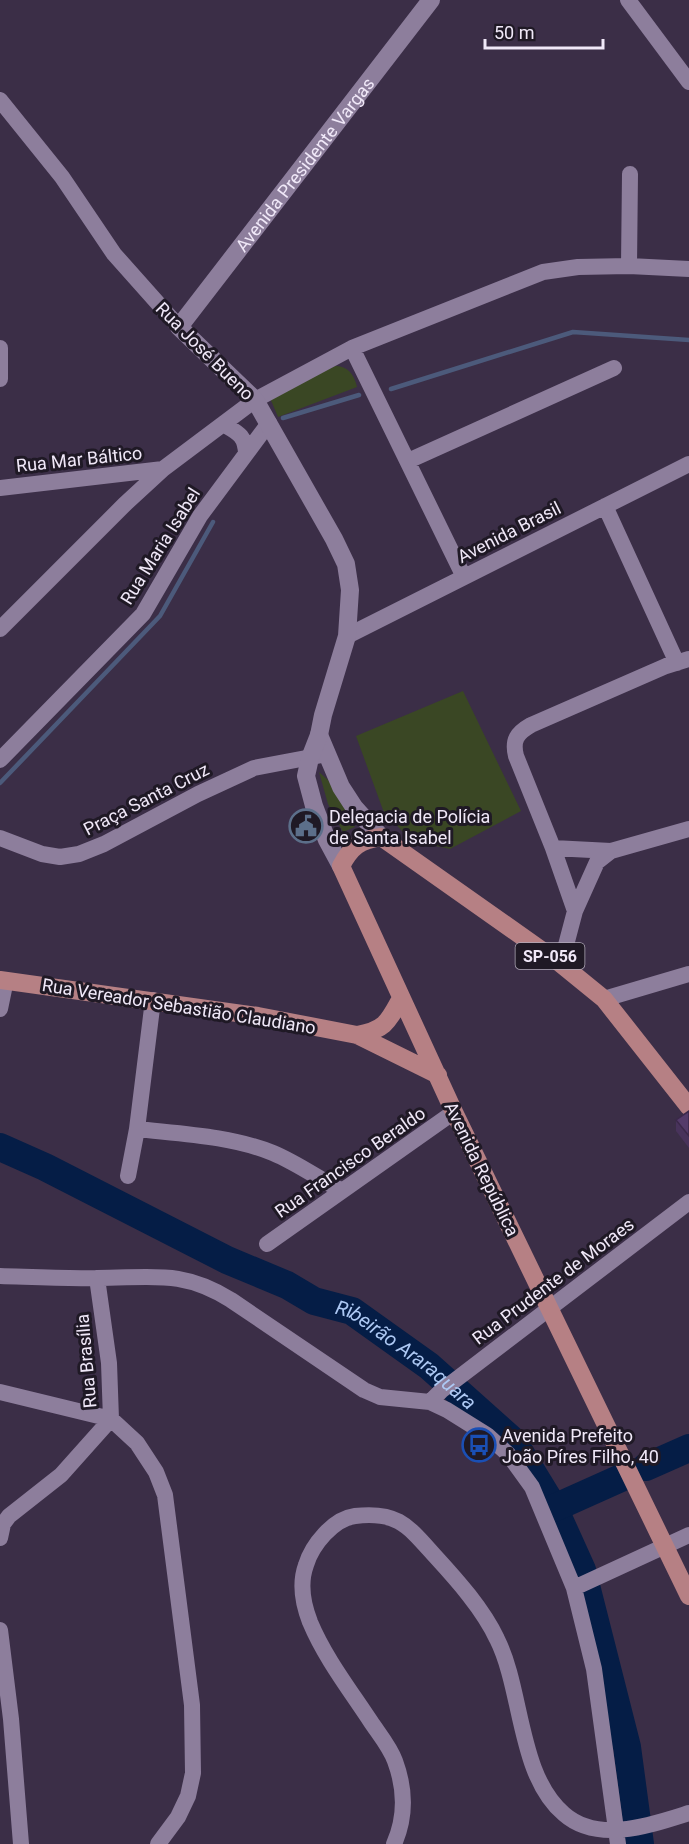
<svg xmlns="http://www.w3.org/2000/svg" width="689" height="1844" font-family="Roboto,sans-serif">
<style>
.green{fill:#3a4724}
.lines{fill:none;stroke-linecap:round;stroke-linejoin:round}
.stream{stroke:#4c5a7b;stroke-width:4.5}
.river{stroke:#051d46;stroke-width:28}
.minor{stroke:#8d7e9c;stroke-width:16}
.tertiary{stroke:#8d7e9c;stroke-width:18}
.primary{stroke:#b68084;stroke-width:18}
.wall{fill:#48335b}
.building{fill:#543b6a;stroke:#3b294a;stroke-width:1.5}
.labels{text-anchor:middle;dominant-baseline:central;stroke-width:6;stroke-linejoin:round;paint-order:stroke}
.shield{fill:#1f1925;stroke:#b1aab9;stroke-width:1.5}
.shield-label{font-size:16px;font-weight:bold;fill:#f0e8f8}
.street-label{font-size:18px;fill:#f0e8f8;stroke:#1f1925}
.poi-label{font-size:18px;fill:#f0e8f8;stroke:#1f1925;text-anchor:start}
.water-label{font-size:20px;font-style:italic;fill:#adc8f3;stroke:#1f1925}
</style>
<rect width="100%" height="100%" fill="#3b2e47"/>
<path class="green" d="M335,366c13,0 19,8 22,21l-79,30 -8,-19z
M463,691l58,120 -71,38 -39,-8 -28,-31 -27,-74z
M319,772l9,8 27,47 -12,5 -15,-28z"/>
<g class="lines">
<path class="stream" d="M391,389l182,-57 116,8
M283,418l76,-23
M0,783l160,-167 53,-94"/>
<g class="river">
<path id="s1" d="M0,1147l45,20 182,93 60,25 27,16 38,10 77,55 84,75 41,67 28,62 45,177 13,97"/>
<path d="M646,1467l43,-19"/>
<path d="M554,1508l67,-30"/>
</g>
<path class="minor" d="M628,0l61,82
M0,100l62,77 52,77 65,73
M629,266l1,-92
M0,348v31
M352,348l112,229
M223,424c15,9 22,11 23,29
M408,461l206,-93
M0,488l163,-19
M605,506l72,157
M0,629l124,-124 39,-36 92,-69 97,-52 191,-76 35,-5 51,-1 60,3
M347,636l342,-172
M0,760l143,-146 57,-98 69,-93
M0,838l42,16 18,3 19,-3 25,-10 94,-50 56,-26 68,-13
M553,848l58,3
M575,911l-22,-63 -37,-92c-4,-16 1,-23 15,-31l135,-59 23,-7
M561,964l14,-53 22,-49 14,-11 78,-22
M604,999l85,-25
M0,1009l6,-29
M137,1129c45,5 94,7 136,24 24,10 46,26 69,38
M128,1176l9,-47 16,-129
M267,1244l187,-132
M0,1276c32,1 65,3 97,2 54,0 85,-9 134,22l133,90 16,7 50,5 17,8 40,25 21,19 24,33 42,101 20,81 24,175
M0,1392l111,27 26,24 19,29 9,23 27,210 1,68 -5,23 -10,21 -20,27
M430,1402l11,-11 248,-189
M0,1538l3,-14 6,-8 52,-41 50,-56 -2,-56 -12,-85
M574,1588l115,-53
M0,1630l11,89 10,125
M394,1844c12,-27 11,-56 1,-83 -5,-14 -16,-27 -24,-39 -21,-32 -46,-64 -61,-100 -7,-18 -11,-38 -4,-57 6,-20 27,-46 49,-49 43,-5 53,10 80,40 22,24 48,53 62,83 26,52 21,136 67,175 34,30 87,11 125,-1"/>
<g class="tertiary">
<path d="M319,735l22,52 13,20 27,30"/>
<path id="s2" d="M341,866l-14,-26 -13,-34 -8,-30 4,-18 9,-23 4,-20 24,-79 3,-46 -4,-26 -12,-25 -79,-139 -76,-73 252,-327"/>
</g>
<path class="primary" d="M0,980l258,36 99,19 81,40
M357,1035c28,-5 31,-13 44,-37
M689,1107l-85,-108 -43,-35 -180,-127c-21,3 -30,10 -40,29l113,246 235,484"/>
</g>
<path class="wall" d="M689,1111v37l-13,-17v-11z"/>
<path class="building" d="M689,1111v25l-13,-16z"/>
<defs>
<symbol id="civic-ring" viewBox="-11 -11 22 22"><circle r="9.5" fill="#1f1925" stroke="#5c6f8a" stroke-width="1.5"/><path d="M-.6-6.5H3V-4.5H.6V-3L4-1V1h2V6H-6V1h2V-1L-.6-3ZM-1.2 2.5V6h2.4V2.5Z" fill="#5c6f8a"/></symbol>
<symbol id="bus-ring" viewBox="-11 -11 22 22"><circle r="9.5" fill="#1f1925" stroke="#1a4fb4" stroke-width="1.5"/><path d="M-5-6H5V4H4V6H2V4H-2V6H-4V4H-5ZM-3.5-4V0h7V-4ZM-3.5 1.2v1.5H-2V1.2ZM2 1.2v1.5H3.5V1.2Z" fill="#1a4fb4"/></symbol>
</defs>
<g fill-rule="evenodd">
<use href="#civic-ring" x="287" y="807" width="38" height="38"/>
<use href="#bus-ring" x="460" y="1426" width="38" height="38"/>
</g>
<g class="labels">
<rect class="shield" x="515.5" y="943" width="69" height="26" rx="4.5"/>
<g class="shield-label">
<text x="550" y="956">SP-056</text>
</g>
<g class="street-label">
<text stroke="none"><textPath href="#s2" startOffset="814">Avenida Presidente Vargas</textPath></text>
<text transform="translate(205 351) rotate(45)">Rua José Bueno</text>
<text transform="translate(79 459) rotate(-6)">Rua Mar Báltico</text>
<text transform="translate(509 532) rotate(-27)">Avenida Brasil</text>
<text transform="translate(160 546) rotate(-58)">Rua Maria Isabel</text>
<text transform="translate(146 799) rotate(-27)">Praça Santa Cruz</text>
<text transform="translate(179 1006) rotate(9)">Rua Vereador Sebastião Claudiano</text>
<text transform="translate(350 1162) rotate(-35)">Rua Francisco Beraldo</text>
<text transform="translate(482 1169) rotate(64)">Avenida República</text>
<text transform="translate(553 1281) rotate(-37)">Rua Prudente de Moraes</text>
<text transform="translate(86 1361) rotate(-95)">Rua Brasília</text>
</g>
<g class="poi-label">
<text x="329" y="816">Delegacia de Polícia<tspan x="329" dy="21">de Santa Isabel</tspan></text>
<text x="502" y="1435">Avenida Prefeito<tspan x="502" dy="21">João Píres Filho, 40</tspan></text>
</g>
<g class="water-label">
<text stroke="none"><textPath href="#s1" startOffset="458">Ribeirão Araraquara</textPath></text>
</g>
</g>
<path d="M485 39v9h118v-9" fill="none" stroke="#f0e8f8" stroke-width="3"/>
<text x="494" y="39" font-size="18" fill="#f0e8f8" stroke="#1f1925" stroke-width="4.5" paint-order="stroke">50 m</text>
</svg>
